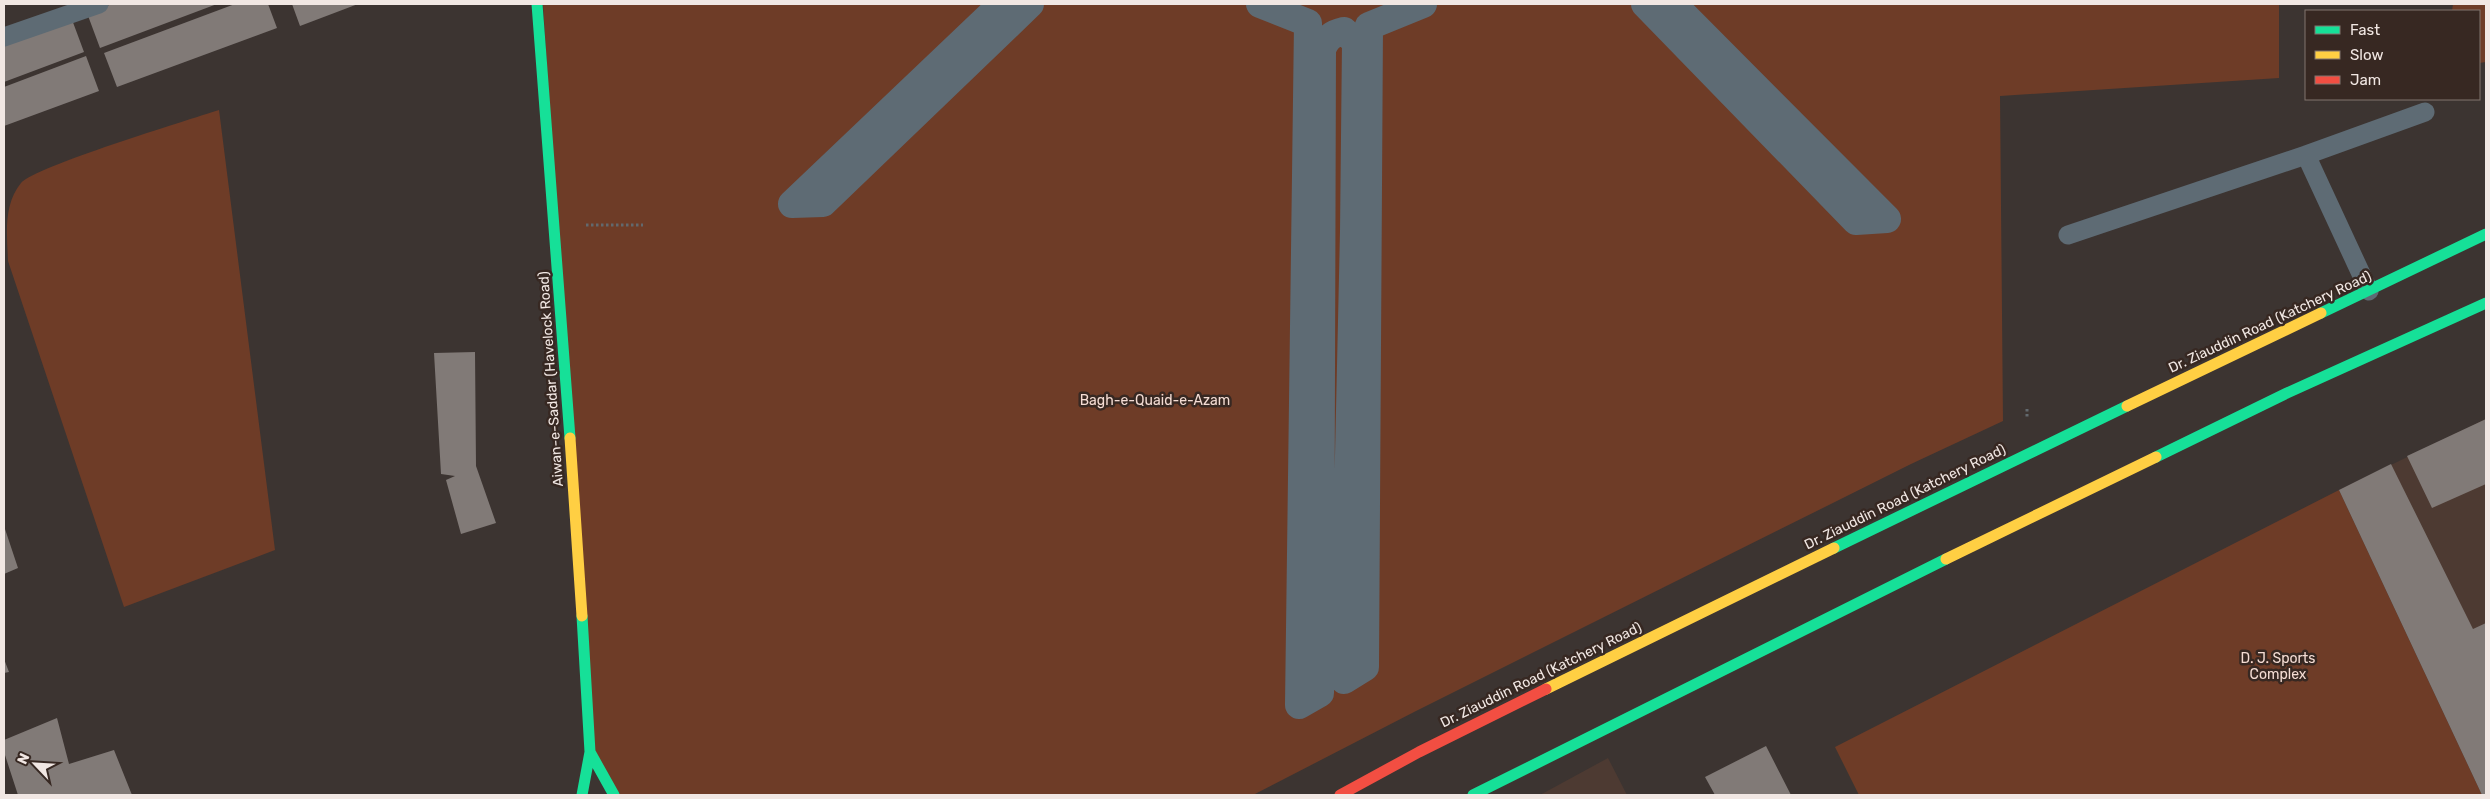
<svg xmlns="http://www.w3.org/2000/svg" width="2490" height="799" font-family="Rubik,sans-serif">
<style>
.built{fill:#4d3a32}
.green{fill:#6e3c27}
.building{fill:#817a77}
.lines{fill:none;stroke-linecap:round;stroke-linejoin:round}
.path{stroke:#62696e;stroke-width:3;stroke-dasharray:2.5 2.5;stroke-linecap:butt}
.lane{stroke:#5e6b74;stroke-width:19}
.street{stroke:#5e6b74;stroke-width:28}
.fast{stroke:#16e098;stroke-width:11}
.slow{stroke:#ffcf43;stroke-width:11}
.jam{stroke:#f24e42;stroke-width:11}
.labels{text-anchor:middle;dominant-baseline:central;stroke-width:5;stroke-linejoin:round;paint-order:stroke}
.street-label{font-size:14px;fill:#f1e7e3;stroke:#372822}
.park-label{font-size:14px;fill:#f4dcd3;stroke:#372822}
</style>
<rect width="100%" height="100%" fill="#3c3431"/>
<path class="built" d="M2486,419v376h-4l-143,-305z
M1608,758l19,37h-87z"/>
<path class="green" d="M543,4h1736v74l-279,18 3,325 -92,43 -495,247 -163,84h-639l-24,-43z
M2453,4h33v58l-7,1v-52h-27z
M219,110l56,440 -151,57 -116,-346c-1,-26 -5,-56 13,-78 13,-16 167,-63 198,-73z
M2339,490l143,305h-623l-24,-48z"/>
<path class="building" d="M112,4h105l-117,44 -13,-35z
M235,4h33l9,24 -160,59 -13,-34z
M292,4h66l-58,22z
M71,17l13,35 -80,30v-40z
M86,56l13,35 -95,35v-39z
M475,352l1,114 20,57 -35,11 -15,-54 9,-4 -14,-2 -7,-121z
M2486,419v65l-54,24 -25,-52z
M2391,464l82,165 13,-6v172h-4l-143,-305z
M4,526l14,42 -14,6z
M4,659l5,13 -5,1z
M57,718l12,46 45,-14 18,45h-114l-14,-43v-12z
M1766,746l25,49h-76l-10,-18z"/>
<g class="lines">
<path class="path" d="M586,225h57
M2027,409v9"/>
<path class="lane" d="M4,37l95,-33
M2306,155l119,-43
M2068,235l238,-80 63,136"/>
<path class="street" d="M1002,4l-210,200 31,-1 207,-199
M1260,4l48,19 -9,682 21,-12 2,-644c5,-11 9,-15 22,-18l12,11 -2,189 -10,449 21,-13 4,-641 54,-22
M1645,4l211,217 31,-2 -214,-215"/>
<path class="fast" d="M537,4l33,434
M2321,313l165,-79
M2156,457l131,-64 199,-90
M1834,548l293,-142
M582,616l8,136 -8,43
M590,752l24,43
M1473,795l473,-236"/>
<path class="slow" d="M2127,406l194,-93
M570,438l12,178
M1946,559l210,-102
M1546,689l288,-141"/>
<path class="jam" d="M1340,795l79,-43 127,-63"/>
</g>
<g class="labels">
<g class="street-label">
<text transform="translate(2270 322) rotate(-25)">Dr. Ziauddin Road (Katchery Road)</text>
<text transform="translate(551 379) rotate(-94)">Aiwan-e-Saddar (Havelock Road)</text>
<text transform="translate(1905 497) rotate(-26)">Dr. Ziauddin Road (Katchery Road)</text>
<text transform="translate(1541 675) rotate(-26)">Dr. Ziauddin Road (Katchery Road)</text>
</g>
<g class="park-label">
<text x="1155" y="400">Bagh-e-Quaid-e-Azam</text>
<text x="2278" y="658">D. J. Sports<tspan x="2278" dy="16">Complex</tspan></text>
</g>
</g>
<rect width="2490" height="799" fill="none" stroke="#f1e7e3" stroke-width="10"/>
<rect x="2305" y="10" width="175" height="90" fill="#372822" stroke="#81746f"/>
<rect x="2315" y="26" width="25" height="8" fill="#16e098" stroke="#81746f"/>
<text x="2350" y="35" font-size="15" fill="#f1e7e3">Fast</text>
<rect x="2315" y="51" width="25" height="8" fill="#ffcf43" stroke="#81746f"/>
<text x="2350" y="60" font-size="15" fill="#f1e7e3">Slow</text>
<rect x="2315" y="76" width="25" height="8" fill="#f24e42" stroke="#81746f"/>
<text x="2350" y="85" font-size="15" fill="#f1e7e3">Jam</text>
<g transform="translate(35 764) rotate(295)" stroke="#372822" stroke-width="4" paint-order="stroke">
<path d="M0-4L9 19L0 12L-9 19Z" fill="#f1e7e3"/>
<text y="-8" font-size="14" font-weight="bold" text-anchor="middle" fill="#f1e7e3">N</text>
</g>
</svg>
